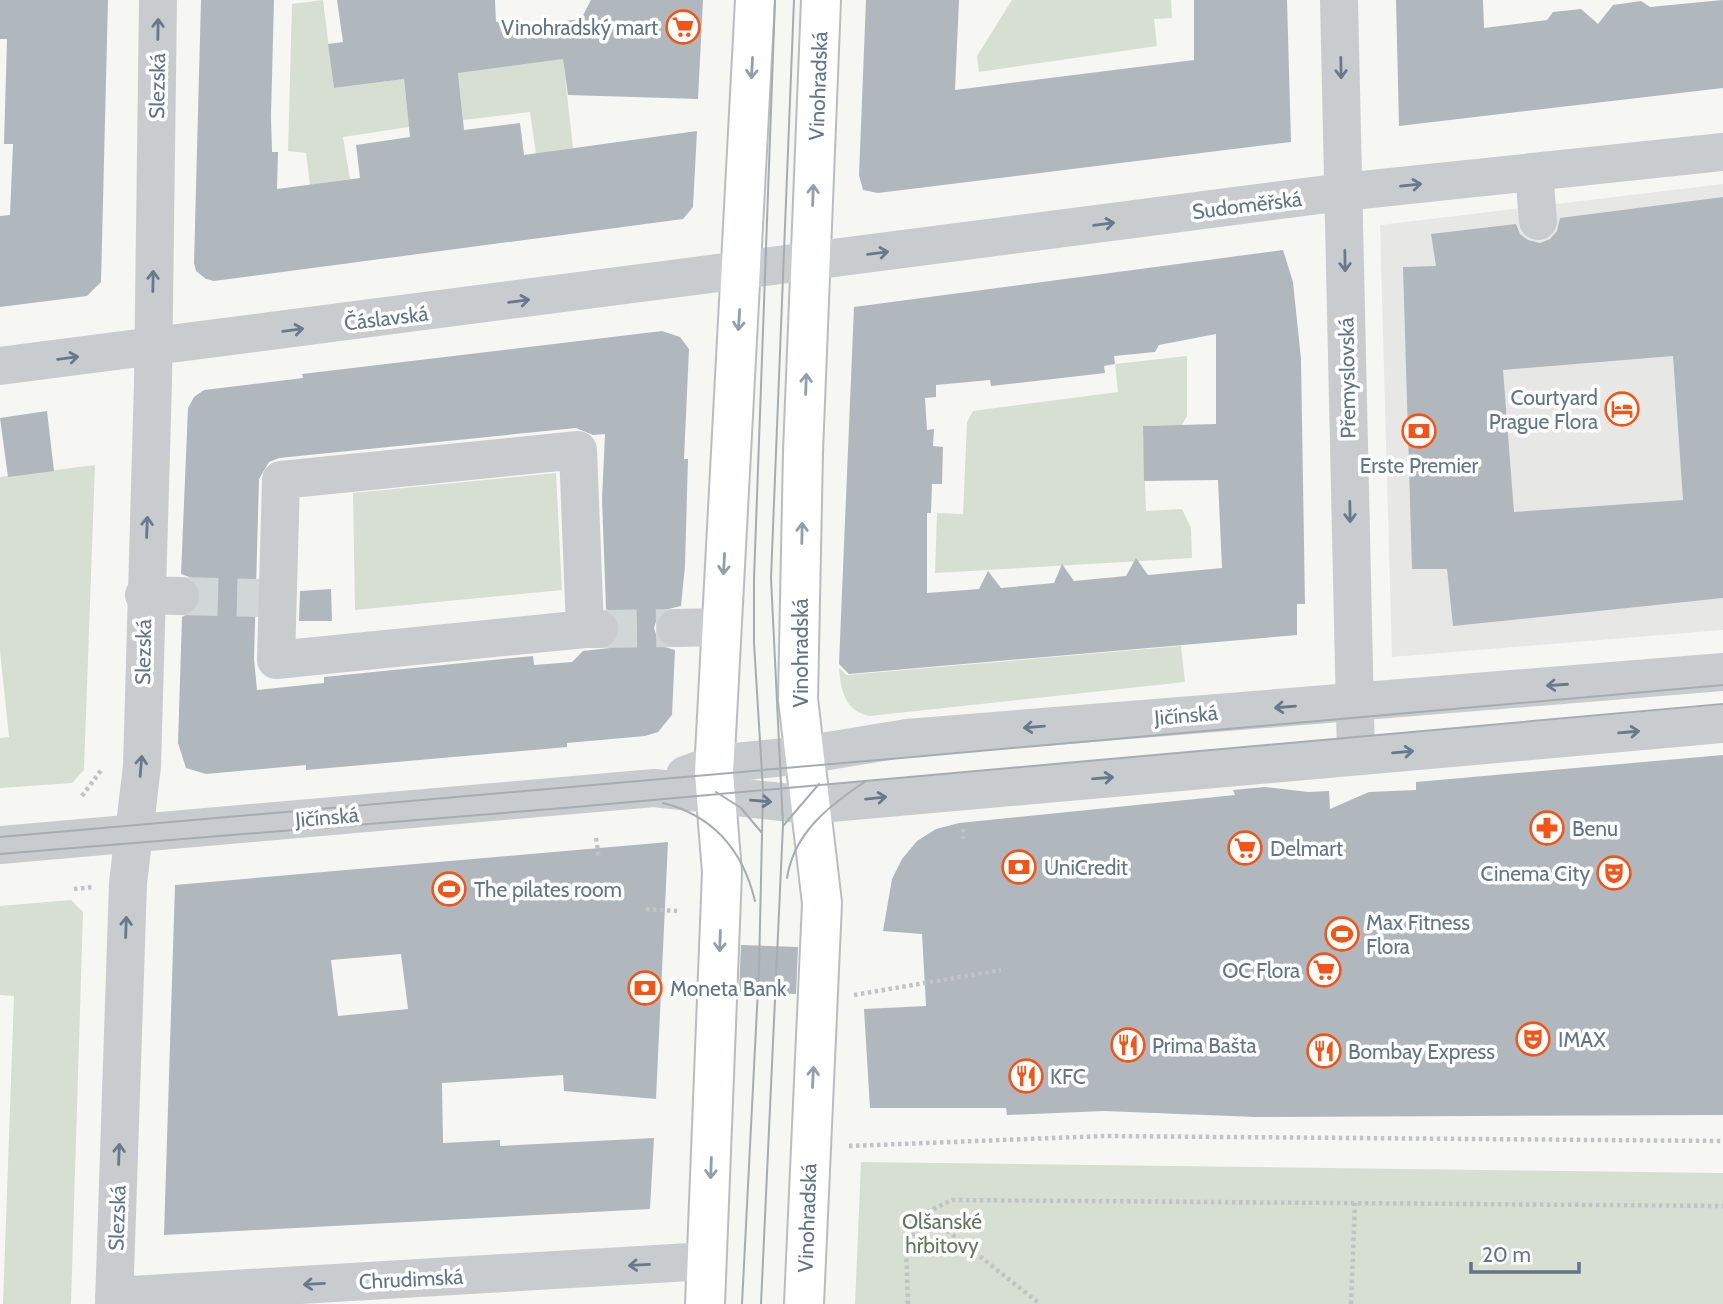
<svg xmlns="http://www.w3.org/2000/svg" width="1723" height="1304" font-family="Cabin,sans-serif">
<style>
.built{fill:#e7e8e6}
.green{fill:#d7dfd3}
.building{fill:#b0b8bd;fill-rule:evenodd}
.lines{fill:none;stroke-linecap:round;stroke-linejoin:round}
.minor-tunnel{stroke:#d1d6d7;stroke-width:38;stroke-dasharray:38 19;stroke-linecap:butt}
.major-casing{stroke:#b9bdc1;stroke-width:42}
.path{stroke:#c1c3c5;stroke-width:4.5;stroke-dasharray:3.5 3.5;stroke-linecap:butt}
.minor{stroke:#c8cccf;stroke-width:38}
.major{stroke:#fff;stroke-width:38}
.tram{stroke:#a5acb2;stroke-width:2}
.oneway{stroke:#67798b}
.oneway2{stroke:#919eab}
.labels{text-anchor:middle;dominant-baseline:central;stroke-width:7;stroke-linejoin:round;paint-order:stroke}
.poi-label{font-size:21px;fill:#627587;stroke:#fff;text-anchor:start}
.street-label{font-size:21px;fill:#627587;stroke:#fff}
.park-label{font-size:21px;fill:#62785e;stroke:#fff}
</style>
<rect width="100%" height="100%" fill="#f6f7f2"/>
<path class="built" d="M1723,184v446l-331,27 -12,-432z"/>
<path class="green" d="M323,0l11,88 70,-9 5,48 -66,10 7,42 -40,6 -4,-32 -18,-2 4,-147z
M1012,0h159l1,18 -18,1 3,27 -178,26 -2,-16z
M563,58l10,90 -37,6 -6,-42 -67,8 -5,-48z
M1187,356v60l-5,9 -39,1 3,85 36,-2 9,19 1,30 -257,15 2,-60 26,1 4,-92 6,-11 145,-19 -3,-28z
M95,465l-11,305 -12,13 -72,5v-50l9,-1 -9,-86v-174z
M556,473l6,117 -207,20 -2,-117z
M1181,646l4,36 -315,34c-26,-5 -29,-26 -31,-48l8,7z
M71,900l12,12 -12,392h-68l11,-308 -14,-1v-89z
M861,1162l862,11v131h-868z"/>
<path class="building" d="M0,0h108l-7,282 -14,14 -87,11v-91l10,-1 3,-71h-9l3,-105h-7z
M201,0h73l-3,116 1,36h6l-1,37 83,-11 -4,-33 54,-8 -6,-58 -70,9 -6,-44 15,-2 -6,-42h158l1,22 9,-1 1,7 75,-9 10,-19h112l-5,99 -130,-4 -5,-36 -105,14 6,57 56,-7 4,32 173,-24 -4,76 -10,12 -469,62 -8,-2 -10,-8 -2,-8z
M866,0h93l-4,90 239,-30v-60h93l4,142 -413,51 -15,-3 -4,-15z
M1396,0h87l1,28 63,-8 6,-8 28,-3 17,15 15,-19 28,-4 9,6 73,-7v88l-324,38z
M1723,197v401l-270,28 -6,-57h-35l-9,-302 33,-1 -5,-32 85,-10 4,10 8,6 12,3 10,-4 7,-8 3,-13zM1673,356l10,144 -169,12 -11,-142z
M1283,250l10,32 8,77 4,245h-8v31l-448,39 -10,-10 15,-357zM1216,334v90l-73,2 1,55 74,-1 4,88 -74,7 -12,-17 -10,18 -52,5 -12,-17 -8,19 -53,5 -13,-17 -9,18 -52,4v-80h4l1,-29h10l1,-37 -10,-1 1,-17 -7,1 -2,-32 11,-1v-12l54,-5 1,6 114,-13 -1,-7 11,-2 -1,-8 41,-4 4,-7z
M662,331l18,6 9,12 -5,110h4l-3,107 -4,40 -17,4 -7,8 -3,10 4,12 7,7 10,3 -3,65 -14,17 -13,4 -78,7v4l-261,23v-5l-100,9 -20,-6 -8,-25 4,-126 16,-9 4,-12 -3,-10 -7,-8 -11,-4 7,-166 6,-11 10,-7 99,-12 -1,-4zM576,428l17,7 12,-1 -3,65 4,110 12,9 3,10 -3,11 -8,9 -27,3 -11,11 -38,3 -1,-9 -209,21v6l-67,7 -3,-31 5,-180 10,-17 10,-4z
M47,411l7,60 -46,6 -8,-59z
M331,589l1,32h-33l1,-30z
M1723,755v360l-468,2 -151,-6 -97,4 -1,-7h-136l-6,-99 62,-3 -4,-72 -39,-3 9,-52 10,-20 15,-18 19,-12 23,-6 276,-28 -2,-5 32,-3 43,5 21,-1 1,18 39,-17 47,-2v-8z
M668,842l-12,257 -92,-8 -1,-16 -121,8 1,60 57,-3v6l154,-8 -4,71 -486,26 11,-350zM401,954l7,55 -70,7 -7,-56z
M741,945l57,2 -2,47 -57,-2z"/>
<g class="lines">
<path class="minor-tunnel" d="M180,596l80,2
M599,629l77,-1"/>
<defs>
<path id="major" d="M705,1304l17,-432 -8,-99 41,-773
M804,1304l18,-401 -24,-204 5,-247 18,-452"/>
</defs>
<use href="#major" class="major-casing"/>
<path class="path" d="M82,796l20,-27
M963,829v10
M596,838l3,21
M74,889l19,-2
M646,909l31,2
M854,995l147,-25
M849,1146l255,-10 619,5
M925,1213l115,91
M908,1304l-2,-58 19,-33 27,-13 771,6
M1351,1304l4,-101"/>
<path class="minor" d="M1339,0l17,756
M1534,172l4,49
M0,366l1343,-174 380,-40
M144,595l36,1
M676,628l45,-1
M585,629l-309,31 5,-180 297,-30 7,179h14
M685,775l31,-11 88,-9 103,-17 816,-66
M0,845l654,-57 154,17 915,-81
M114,1296l593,-35
M114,1304l14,-421 14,-117 11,-384 5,-382"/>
<use href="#major" class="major"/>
<path class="tram" d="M716,792l25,16 21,25
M663,803c51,13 80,48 92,98
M783,826l36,-42
M0,837c574,-51 1149,-100 1723,-152
M0,854l564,-46 1159,-104
M787,878c7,-46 43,-73 79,-97
M742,1304l17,-335 4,-179 -9,-147v-64l21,-579
M761,1304l22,-479 -12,-247 23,-578"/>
</g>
<defs><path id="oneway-shaft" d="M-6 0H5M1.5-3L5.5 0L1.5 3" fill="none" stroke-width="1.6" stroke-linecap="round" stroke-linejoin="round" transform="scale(1.75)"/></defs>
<g class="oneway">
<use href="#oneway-shaft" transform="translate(158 29) rotate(-89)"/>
<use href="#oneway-shaft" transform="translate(1341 68) rotate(89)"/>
<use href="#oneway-shaft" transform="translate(1411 185) rotate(-6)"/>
<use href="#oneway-shaft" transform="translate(1104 224) rotate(-7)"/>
<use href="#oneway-shaft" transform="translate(878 253) rotate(-7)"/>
<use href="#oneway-shaft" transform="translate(1345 261) rotate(89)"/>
<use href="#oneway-shaft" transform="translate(153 281) rotate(-89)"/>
<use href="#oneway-shaft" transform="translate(519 301) rotate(-7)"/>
<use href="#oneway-shaft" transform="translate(293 330) rotate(-7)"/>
<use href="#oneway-shaft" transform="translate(68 358) rotate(-7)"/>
<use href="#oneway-shaft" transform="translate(1350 512) rotate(89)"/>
<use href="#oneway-shaft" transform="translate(147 527) rotate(-88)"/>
<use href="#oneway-shaft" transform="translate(1557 685) rotate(176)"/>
<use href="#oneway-shaft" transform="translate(1285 707) rotate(175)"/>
<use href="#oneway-shaft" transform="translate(1034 727) rotate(175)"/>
<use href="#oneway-shaft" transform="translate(1629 732) rotate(-5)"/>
<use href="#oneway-shaft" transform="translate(1403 752) rotate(-5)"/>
<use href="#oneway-shaft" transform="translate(141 766) rotate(-85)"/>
<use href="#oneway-shaft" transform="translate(1103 778) rotate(-5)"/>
<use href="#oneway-shaft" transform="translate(876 798) rotate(-6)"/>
<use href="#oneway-shaft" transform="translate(761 801) rotate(5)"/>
<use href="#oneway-shaft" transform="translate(126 927) rotate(-88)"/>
<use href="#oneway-shaft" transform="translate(119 1154) rotate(-88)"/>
<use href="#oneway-shaft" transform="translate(639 1265) rotate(177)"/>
<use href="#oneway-shaft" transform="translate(314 1284) rotate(177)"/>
</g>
<g class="oneway2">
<use href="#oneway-shaft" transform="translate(752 68) rotate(93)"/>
<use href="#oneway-shaft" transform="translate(813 195) rotate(-88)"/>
<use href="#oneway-shaft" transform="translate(739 320) rotate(94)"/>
<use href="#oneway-shaft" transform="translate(806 384) rotate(-88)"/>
<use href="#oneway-shaft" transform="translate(802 533) rotate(-89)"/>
<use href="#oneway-shaft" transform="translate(724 564) rotate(93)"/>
<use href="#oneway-shaft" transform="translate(720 941) rotate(92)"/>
<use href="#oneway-shaft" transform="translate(813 1077) rotate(-87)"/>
<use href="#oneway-shaft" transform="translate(711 1168) rotate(92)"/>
</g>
<defs>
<symbol id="supermarket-ring" viewBox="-11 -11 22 22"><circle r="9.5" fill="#fff" stroke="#f45415" stroke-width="1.5"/><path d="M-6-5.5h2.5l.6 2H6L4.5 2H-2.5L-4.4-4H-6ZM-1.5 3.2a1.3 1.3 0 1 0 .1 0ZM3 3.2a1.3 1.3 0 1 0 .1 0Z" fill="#f45415"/></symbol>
<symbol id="hotel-ring" viewBox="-11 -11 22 22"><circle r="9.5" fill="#fff" stroke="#f45415" stroke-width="1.5"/><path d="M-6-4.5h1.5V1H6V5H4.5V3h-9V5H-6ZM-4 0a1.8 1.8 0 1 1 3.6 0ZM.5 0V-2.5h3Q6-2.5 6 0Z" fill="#f45415"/></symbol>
<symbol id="bank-ring" viewBox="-11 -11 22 22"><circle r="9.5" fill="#fff" stroke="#f45415" stroke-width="1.5"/><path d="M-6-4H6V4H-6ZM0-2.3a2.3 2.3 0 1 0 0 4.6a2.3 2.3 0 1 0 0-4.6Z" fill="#f45415"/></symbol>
<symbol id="pharmacy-ring" viewBox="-11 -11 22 22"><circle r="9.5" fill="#fff" stroke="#f45415" stroke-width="1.5"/><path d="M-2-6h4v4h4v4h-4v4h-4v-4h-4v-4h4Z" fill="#f45415"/></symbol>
<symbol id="theatre-ring" viewBox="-11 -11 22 22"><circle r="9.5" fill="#fff" stroke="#f45415" stroke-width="1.5"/><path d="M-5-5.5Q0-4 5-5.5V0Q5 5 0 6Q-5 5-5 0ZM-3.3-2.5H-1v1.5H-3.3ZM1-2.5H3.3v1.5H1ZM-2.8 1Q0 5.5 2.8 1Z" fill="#f45415"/></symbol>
<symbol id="stadium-ring" viewBox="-11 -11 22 22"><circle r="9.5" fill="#fff" stroke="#f45415" stroke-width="1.5"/><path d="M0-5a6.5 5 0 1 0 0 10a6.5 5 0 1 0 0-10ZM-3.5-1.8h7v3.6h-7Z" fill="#f45415"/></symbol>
<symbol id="restaurant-ring" viewBox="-11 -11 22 22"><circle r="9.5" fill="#fff" stroke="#f45415" stroke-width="1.5"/><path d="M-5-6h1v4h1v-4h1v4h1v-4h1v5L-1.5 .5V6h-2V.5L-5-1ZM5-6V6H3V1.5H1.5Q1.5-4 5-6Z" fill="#f45415"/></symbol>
</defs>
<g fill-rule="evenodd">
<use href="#supermarket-ring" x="664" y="8" width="38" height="38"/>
<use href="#hotel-ring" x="1603" y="390" width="38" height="38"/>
<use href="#bank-ring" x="1400" y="412" width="38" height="38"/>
<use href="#pharmacy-ring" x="1528" y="809" width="38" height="38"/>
<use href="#supermarket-ring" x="1226" y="829" width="38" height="38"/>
<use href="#bank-ring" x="1000" y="848" width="38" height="38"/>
<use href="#theatre-ring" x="1595" y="854" width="38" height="38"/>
<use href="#stadium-ring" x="430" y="870" width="38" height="38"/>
<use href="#stadium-ring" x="1323" y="915" width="38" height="38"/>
<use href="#supermarket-ring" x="1305" y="951" width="38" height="38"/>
<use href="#bank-ring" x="626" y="969" width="38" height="38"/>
<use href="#theatre-ring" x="1514" y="1020" width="38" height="38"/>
<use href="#restaurant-ring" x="1109" y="1026" width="38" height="38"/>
<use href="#restaurant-ring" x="1305" y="1032" width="38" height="38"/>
<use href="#restaurant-ring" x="1007" y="1057" width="38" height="38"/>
</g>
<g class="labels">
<g class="poi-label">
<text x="658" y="27" text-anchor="end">Vinohradský mart</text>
<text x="1598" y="397" text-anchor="end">Courtyard<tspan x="1598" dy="24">Prague Flora</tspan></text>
<text x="1419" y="465" text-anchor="middle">Erste Premier</text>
<text x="1572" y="828">Benu</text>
<text x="1270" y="848">Delmart</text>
<text x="1044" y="867">UniCredit</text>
<text x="1590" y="873" text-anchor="end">Cinema City</text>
<text x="474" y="889">The pilates room</text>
<text x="1366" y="922">Max Fitness<tspan x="1366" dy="24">Flora</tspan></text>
<text x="1300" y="970" text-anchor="end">OC Flora</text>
<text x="670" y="988">Moneta Bank</text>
<text x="1558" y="1039">IMAX</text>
<text x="1152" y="1045">Prima Bašta</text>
<text x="1348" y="1051">Bombay Express</text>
<text x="1050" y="1076">KFC</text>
</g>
<g class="street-label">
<text transform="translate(157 86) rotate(-89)">Slezská</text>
<text transform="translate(818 86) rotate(-88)">Vinohradská</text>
<text transform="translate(1247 205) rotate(-7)">Sudoměřská</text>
<text transform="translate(386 318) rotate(-7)">Čáslavská</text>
<text transform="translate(1347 378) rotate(-91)">Přemyslovská</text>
<text transform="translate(143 652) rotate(-89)">Slezská</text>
<text transform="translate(800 653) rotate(-90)">Vinohradská</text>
<text transform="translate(1186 715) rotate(-5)">Jičínská</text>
<text transform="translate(327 817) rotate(-5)">Jičínská</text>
<text transform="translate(117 1218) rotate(-88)">Slezská</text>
<text transform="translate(807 1218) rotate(-88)">Vinohradská</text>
<text transform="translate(411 1279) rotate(-3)">Chrudimská</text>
</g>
<g class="park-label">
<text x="942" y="1221">Olšanské<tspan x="942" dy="24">hřbitovy</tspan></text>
</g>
</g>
<path d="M1471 1262v10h108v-10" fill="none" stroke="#627587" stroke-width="3.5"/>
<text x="1482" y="1262" font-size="21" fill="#627587" stroke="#ffffff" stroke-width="5" paint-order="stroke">20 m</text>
</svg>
